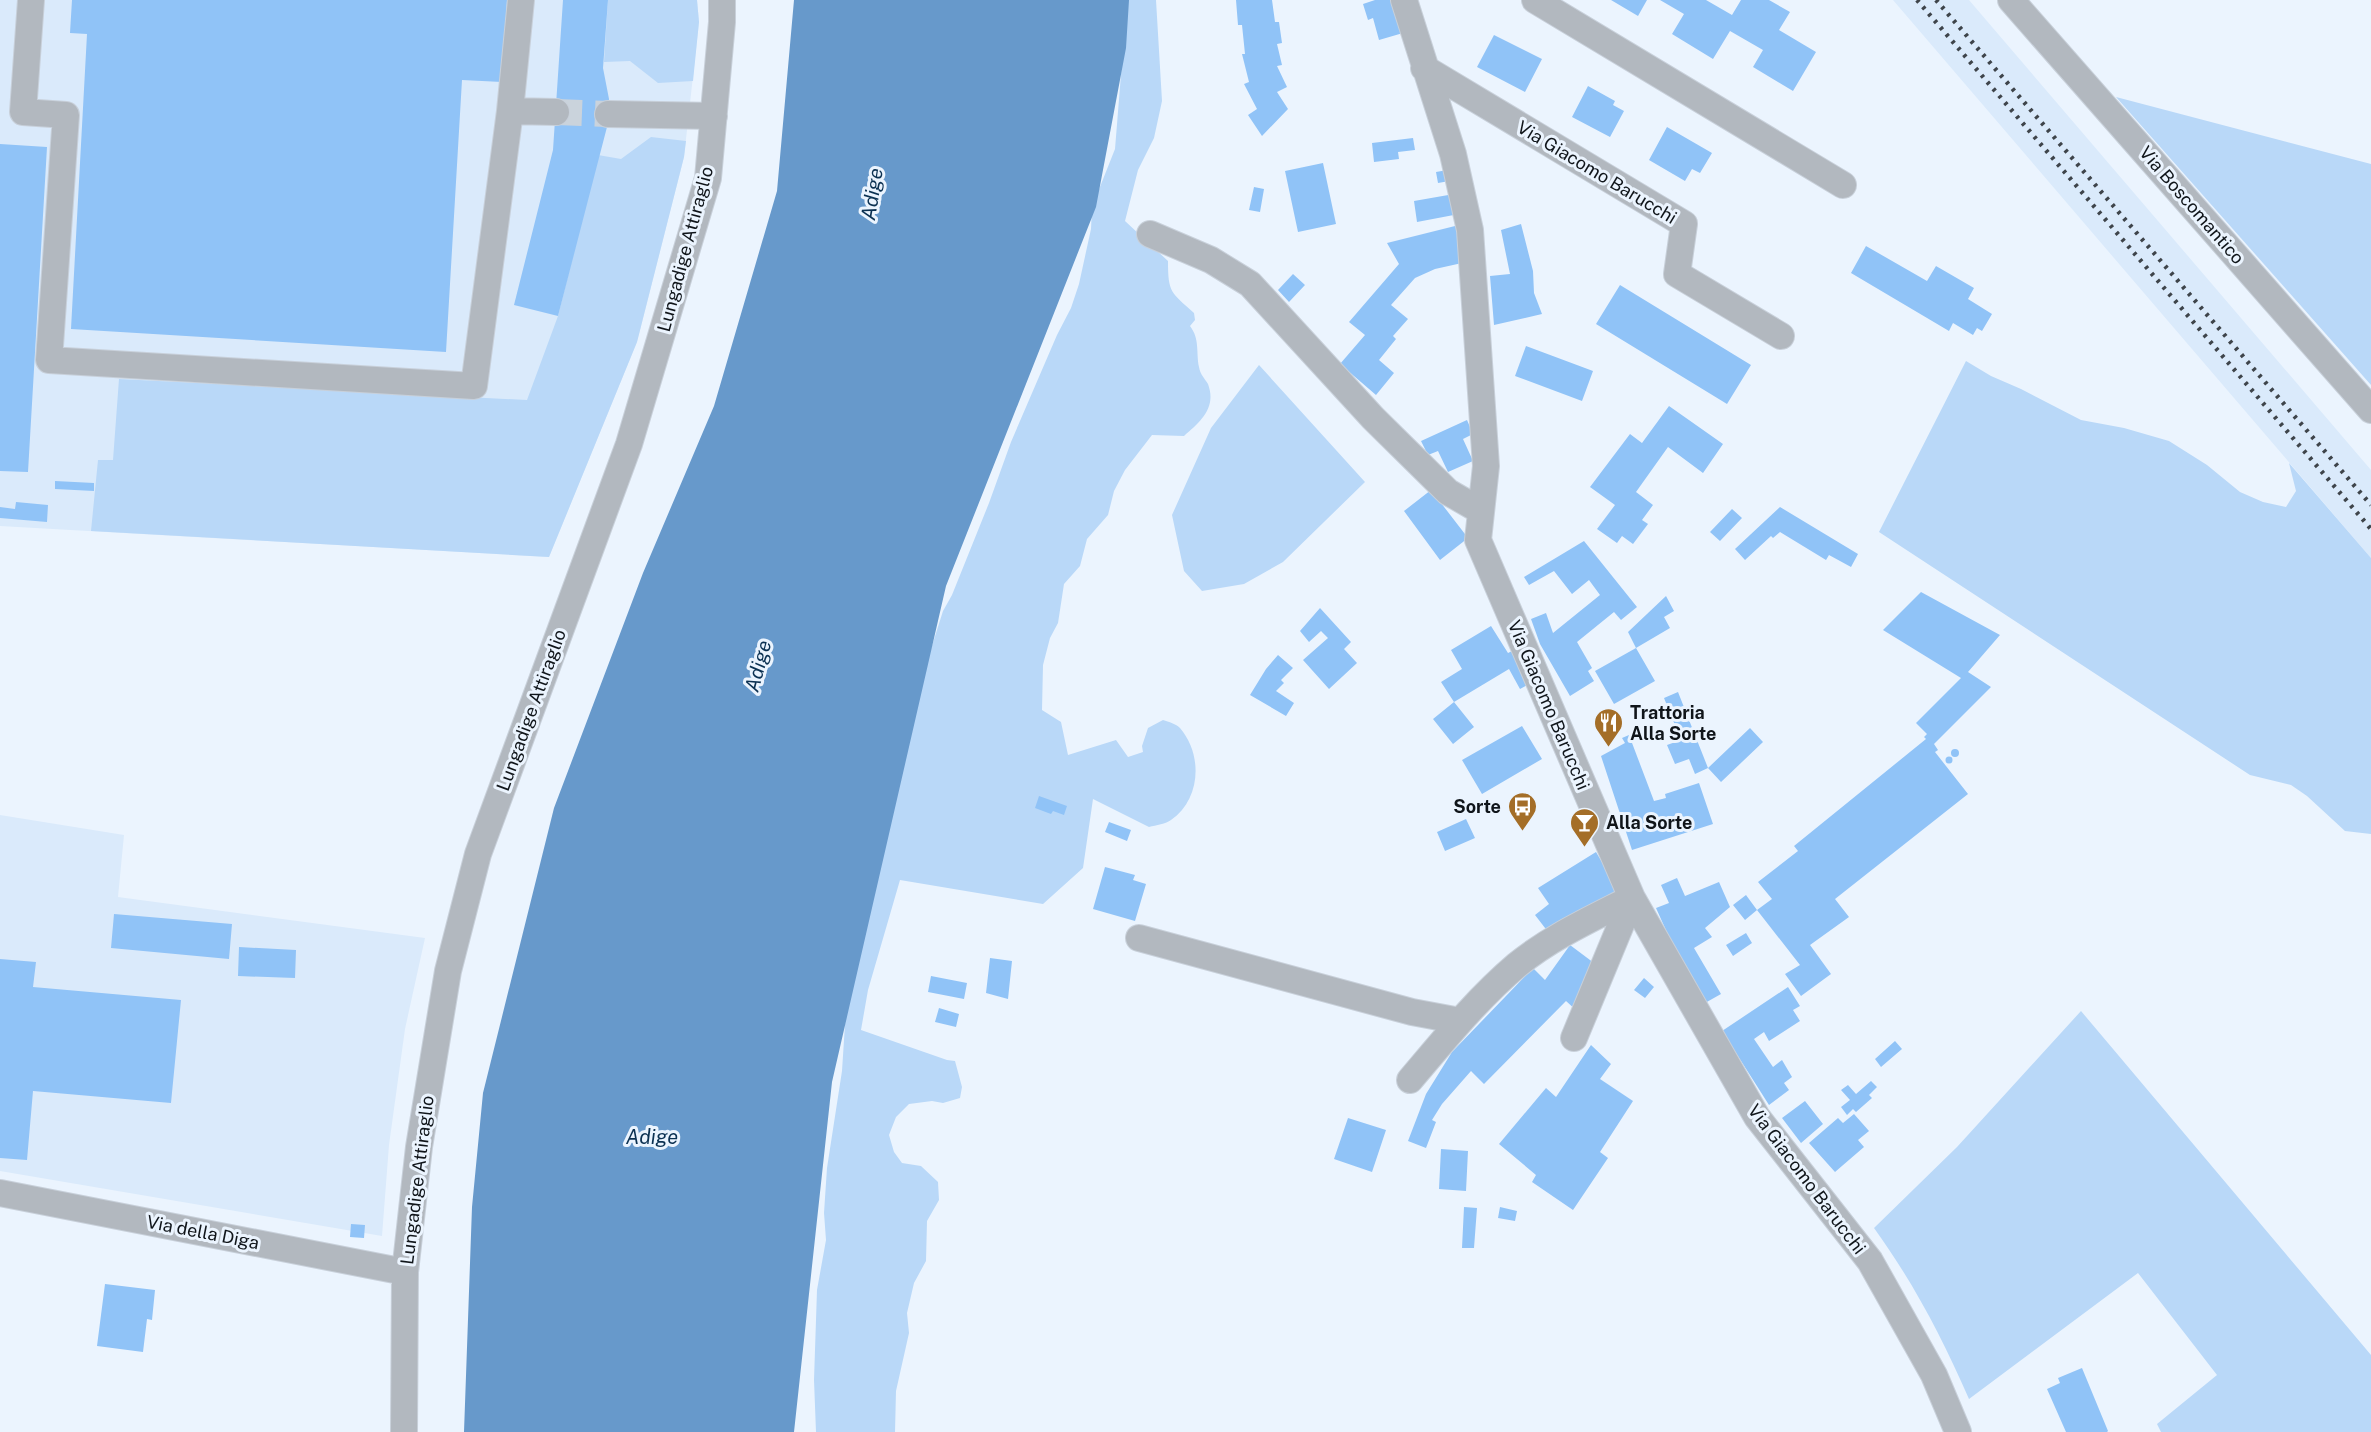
<svg xmlns="http://www.w3.org/2000/svg" width="2371" height="1432" font-family="'Public Sans',sans-serif">
<style>
.built{fill:#daeafb}
.green{fill:#b9d8f8}
.water{fill:#6799cb}
.building{fill:#90c3f7}
.lines{fill:none;stroke-linecap:round;stroke-linejoin:round}
.minor-tunnel{stroke:#cad3dc;stroke-width:26;stroke-dasharray:26 13;stroke-linecap:butt}
.minor-casing{stroke:#c8d0da;stroke-width:28}
.minor{stroke:#b2b8bf;stroke-width:26}
.rail{stroke:#3e444a;stroke-width:4.5;stroke-dasharray:3 6;stroke-linecap:butt}
.labels{text-anchor:middle;dominant-baseline:central;stroke-width:6;stroke-linejoin:round;paint-order:stroke}
.street-label{font-size:18px;fill:#10151a;stroke:#ebf4fe}
.poi-label{font-size:18px;font-weight:bold;fill:#10151a;stroke:#ebf4fe;text-anchor:start}
.water-label{font-size:20px;font-style:italic;fill:#0b3152;stroke:#ebf4fe}
</style>
<rect width="100%" height="100%" fill="#ebf4fe"/>
<path class="built" d="M0,0h697l2,22 -15,135 -47,185 -88,215 -549,-31z
M1893,0h76l402,470v88z
M0,815l124,20 -6,62 307,41 -20,91 -16,116 -7,91 -382,-65z"/>
<path class="green" d="M608,0h89l2,22 -6,59 -35,2 -28,-22 -26,1z
M1127,0h29l6,101 -8,37 -16,32 -13,51 43,40c0,32 3,31 26,52l1,7 -5,6c10,13 6,26 9,41 1,7 6,12 9,17 9,24 -8,38 -24,52l-32,-1 -27,35 -11,21 -6,24 -21,24 -7,27 -16,18 -6,39 -8,15 -7,27 -1,45 19,12 7,33 48,-15 12,17 15,-5 -1,-6 6,-18 15,-8c6,2 13,4 17,8 23,27 21,71 -9,92 -5,4 -15,5 -22,7l-56,-28 -10,69 -40,36 -143,-24 -32,110 -7,40 86,30 8,1 7,26 -2,11 -17,5 -11,-2 -23,3 -13,13 -7,18 5,17 8,11 19,3 17,16 1,18 -12,21 -1,40 -12,22 -7,30 2,20 -13,58 -1,41h-79l-2,-52 3,-90 9,-50 -2,-27 3,-45 15,-97 4,-62 77,-335 20,-63 9,-16 37,-92 22,-61 46,-107 14,-27 8,-24 12,-55 1,-22 23,-58z
M2116,97l255,67v221z
M651,137l35,4 -2,16 -47,185 -88,215 -458,-26 7,-71h15l6,-81 408,21 31,-84 40,-161 23,4z
M1966,361l25,15 30,13 60,31 43,8 45,13 38,24 33,27 23,10 23,5 10,-16 -7,-28 82,95v276l-26,-3 -38,-35 -16,-11 -41,-10 -371,-243z
M1259,365l106,117 -82,80 -39,22 -42,7 -18,-20 -12,-56 39,-87z
M2081,1011l290,344v77h-210l-4,-8 60,-49 -79,-102 -169,126c-27,-62 -56,-117 -95,-171l83,-81z"/>
<path class="water" d="M794,0h335l-3,48 -30,159 -150,379 -114,496 -38,350h-330l8,-225 11,-114 71,-285 89,-235 71,-167 63,-215z"/>
<path class="building" d="M72,0h435l-5,82 -40,-2 -16,272 -375,-23 16,-295 -17,-1z
M563,0h45l-5,68 6,31 -2,28 -49,189 -44,-11 39,-155z
M1236,0h36l3,22h4l3,21 -5,1 5,21 -5,1 10,21 -10,5 11,17 -26,27 -14,-21 9,-6 -13,-25 5,-2 -7,-28h3l-3,-29h-4z
M1375,0h18l10,33 -24,7 -6,-22 -5,2 -5,-16z
M1611,0h36l-9,16z
M1660,0h46l26,15 9,-15h28l21,12 -11,18 37,22 -23,39 -40,-24 10,-17 -33,-19 -17,28 -41,-25 12,-20z
M1494,35l48,24 -17,33 -48,-25z
M1588,86l27,15 -2,4 11,6 -14,26 -38,-20z
M1667,127l45,26 -12,20 -8,-4 -7,12 -36,-21z
M1413,138l2,12 -17,2 1,7 -25,3 -2,-19z
M0,144l47,3 -19,325 -28,-1z
M1323,163l13,61 -38,8 -13,-61z
M1453,169l2,11 -17,3 -2,-11z
M1254,187l10,2 -4,23 -11,-2z
M1454,194l5,20 -42,8 -3,-21z
M1463,224l8,37 -36,8 -20,9 -24,27 17,14 -15,17 3,3 -17,21 15,13 -18,22 -36,-31 25,-29 -16,-13 50,-58 -12,-21z
M1521,224l12,47 1,22 8,21 -48,11 -4,-49 20,-2 -9,-44z
M1866,246l61,35 9,-15 38,22 -6,11 24,15 -10,17 -5,-3 -4,7 -20,-12 -4,8 -98,-58z
M1293,274l12,11 -16,17 -11,-12z
M1620,285l131,80 -24,39 -131,-80z
M1526,346l67,25 -11,30 -67,-25z
M1669,406l54,38 -20,29 -35,-26 -32,45 17,13 -11,15 6,4 -15,20 -11,-8 -5,7 -20,-14 18,-24 -25,-18 40,-53 12,9z
M1467,420l6,14 -10,5 10,22 -25,11 -10,-21 -10,4 -7,-14z
M55,481l39,2v8l-39,-2z
M1431,490l37,48 -28,22 -36,-49z
M16,502l32,3 -1,17 -47,-4v-11l15,2z
M1780,507l78,47 -7,13 -22,-12 -3,5 -46,-28 -7,6 -2,-2 -26,24 -10,-11z
M1732,509l10,9 -22,23 -10,-9z
M1584,541l53,66 -16,13 -7,-8 -37,30 15,26 -4,3 6,10 -24,15 -30,-52 -9,-25 15,-6 7,20 47,-38 -11,-15 -17,14 -18,-23 -25,14 -5,-8z
M1921,592l79,43 -32,37 23,15 -57,57 4,6 -3,2 33,42 -133,105 14,18 -39,28 21,29 -30,22 -16,-22 15,-9 -43,-55 -12,10 -12,-15 13,-10 11,15 15,-11 -14,-17 40,-31 -4,-5 132,-107 -2,-2 3,-3 -11,-11 45,-45 -78,-48z
M1666,596l8,15 -10,6 6,11 -34,20 19,33 -41,23 -19,-33 41,-23 -8,-16z
M1320,608l31,34 -7,7 13,14 -28,26 -26,-29 25,-22 -7,-7 -12,11 -9,-11z
M1491,626l17,27 14,-7 16,33 -18,10 -11,-20 -55,33 -13,-20 21,-13 -11,-19z
M1278,655l15,13 -12,12 3,3 -8,8 18,12 -8,13 -36,-21 16,-26z
M1678,692l30,76 42,-40 13,14 -42,40 -13,-14 -13,6 -6,-15 -14,5 -8,-19 14,-5 -17,-42z
M1454,702l20,25 -21,17 -20,-25z
M1522,726l20,33 -60,35 -20,-34z
M1629,735l25,66 12,-3 -1,-4 34,-11 14,41 -81,26 -31,-94 24,-13 -3,-5z
M1951 753a4 4 0 1 1 8 0a4 4 0 1 1-8 0Z
M1945.5 760a3.5 3.5 0 1 1 7 0a3.5 3.5 0 1 1-7 0Z
M1039,796l28,10 -3,9 -11,-4 -2,3 -16,-6z
M1466,819l9,19 -30,13 -8,-19z
M1109,822l22,8 -4,11 -22,-9z
M1596,852l25,42 -69,43 -17,-22 14,-11 -11,-16z
M1105,867l30,8 -2,5 13,4 -11,37 -42,-12z
M1677,878l8,18 34,-14 11,25 -25,21 7,9 -18,11 27,46 -16,9 -27,-46 -22,-49 13,-5 -8,-18z
M114,914l118,10 -3,35 -118,-11z
M1746,933l6,10 -19,13 -7,-11z
M1570,945l28,21 -21,45 -11,-10 -82,83 -13,-13 -29,33 -10,16 4,2 -10,26 -18,-7 18,-47 26,-42 81,-84 12,12z
M239,947l57,3 -1,28 -57,-2z
M990,958l22,3 -4,38 -22,-6z
M0,959l36,3 -3,25 148,13 -10,103 -138,-12 -6,69 -27,-2z
M931,976l36,7 -3,16 -36,-7z
M1644,978l10,9 -9,11 -11,-8z
M1788,987l12,19 -7,4 7,11 -31,20 -5,-9 -10,7 19,28 9,-7 10,17 -8,6 5,7 -20,15 -47,-74z
M939,1008l20,6 -3,13 -21,-5z
M1895,1041l7,8 -21,18 -6,-8z
M1591,1045l20,19 -11,15 33,22 -33,51 8,6 -35,52 -41,-28 4,-7 -37,-31 47,-56 10,9z
M1871,1081l6,6 -8,8 3,3 -16,14 -3,-3 -6,6 -6,-8 9,-7 -9,-10 7,-5 8,9z
M1805,1101l18,23 -22,19 -19,-25z
M1854,1114l15,17 -11,9 6,7 -29,25 -26,-29 29,-25 5,5z
M1348,1118l38,12 -14,42 -38,-13z
M1441,1149l27,2 -2,40 -27,-2z
M1464,1207l13,1 -3,40h-12z
M1500,1207l17,4 -2,10 -17,-3z
M351,1224l14,1 -1,13 -14,-1z
M105,1284l50,6 -3,30 -5,-1 -4,33 -46,-6z
M2082,1368l26,63 -1,1h-41l-19,-43 13,-6 -2,-5z"/>
<g class="lines">
<path class="minor-tunnel" d="M556,112l52,2"/>
<defs>
<path id="minor" d="M31,0l-8,112 43,3 -17,245 425,26 36,-275
M521,0l-11,111 46,1
M1404,0l49,154 17,76 16,236 -8,74 154,358 125,219 113,144 64,114 24,57
M1535,0l308,185
M2011,0l360,410
M1424,68l260,156 -7,50 104,62
M608,114l106,2
M1150,234l61,26 39,24 123,134 75,74 33,19
M1139,938l273,74 48,9
M1574,1038l58,-140
M1410,1080c34,-40 67,-81 107,-115 34,-28 76,-47 115,-67
M0,1193l405,79
M404,1432l1,-160 14,-125 29,-176 30,-117 151,-410 79,-266 14,-156v-22"/>
</defs>
<use href="#minor" class="minor-casing"/>
<use href="#minor" class="minor"/>
<path class="rail" d="M1917,0l454,529
M1936,0l435,505"/>
</g>
<defs>
<symbol id="restaurant-pin" viewBox="-11 -11 22 30"><path d="M0 17L-7.5 6A9.5 9.5 0 1 1 7.5 6Z" fill="#a46e28" stroke="#ebf4fe"/><path d="M-5-6h1v4h1v-4h1v4h1v-4h1v5L-1.5 .5V6h-2V.5L-5-1ZM5-6V6H3V1.5H1.5Q1.5-4 5-6Z" fill="#fff"/></symbol>
<symbol id="bus-pin" viewBox="-11 -11 22 30"><path d="M0 17L-7.5 6A9.5 9.5 0 1 1 7.5 6Z" fill="#a46e28" stroke="#ebf4fe"/><path d="M-5-6H5V4H4V6H2V4H-2V6H-4V4H-5ZM-3.5-4V0h7V-4ZM-3.5 1.2v1.5H-2V1.2ZM2 1.2v1.5H3.5V1.2Z" fill="#fff"/></symbol>
<symbol id="bar-pin" viewBox="-11 -11 22 30"><path d="M0 17L-7.5 6A9.5 9.5 0 1 1 7.5 6Z" fill="#a46e28" stroke="#ebf4fe"/><path d="M-6-5H6L.8 .8V4.5H3.5V6h-7V4.5H-.8V.8Z" fill="#fff"/></symbol>
</defs>
<g fill-rule="evenodd">
<use href="#restaurant-pin" x="1592" y="706" width="33" height="45"/>
<use href="#bus-pin" x="1506" y="790" width="33" height="45"/>
<use href="#bar-pin" x="1568" y="806" width="33" height="45"/>
</g>
<g class="labels">
<g class="street-label">
<text transform="translate(1597 172) rotate(31)">Via Giacomo Barucchi</text>
<text transform="translate(2192 205) rotate(49)">Via Boscomantico</text>
<text transform="translate(685 249) rotate(-75)">Lungadige Attiraglio</text>
<text transform="translate(1549 705) rotate(67)">Via Giacomo Barucchi</text>
<text transform="translate(531 710) rotate(-70)">Lungadige Attiraglio</text>
<text transform="translate(1807 1179) rotate(53)">Via Giacomo Barucchi</text>
<text transform="translate(417 1180) rotate(-83)">Lungadige Attiraglio</text>
<text transform="translate(203 1232) rotate(11)">Via della Diga</text>
</g>
<g class="poi-label">
<text x="1630" y="712">Trattoria<tspan x="1630" dy="21">Alla Sorte</tspan></text>
<text x="1501" y="806" text-anchor="end">Sorte</text>
<text x="1606" y="822">Alla Sorte</text>
</g>
<g class="water-label">
<text transform="translate(872 194) rotate(-81)">Adige</text>
<text transform="translate(758 666) rotate(-75)">Adige</text>
<text x="652" y="1137">Adige</text>
</g>
</g>
</svg>
